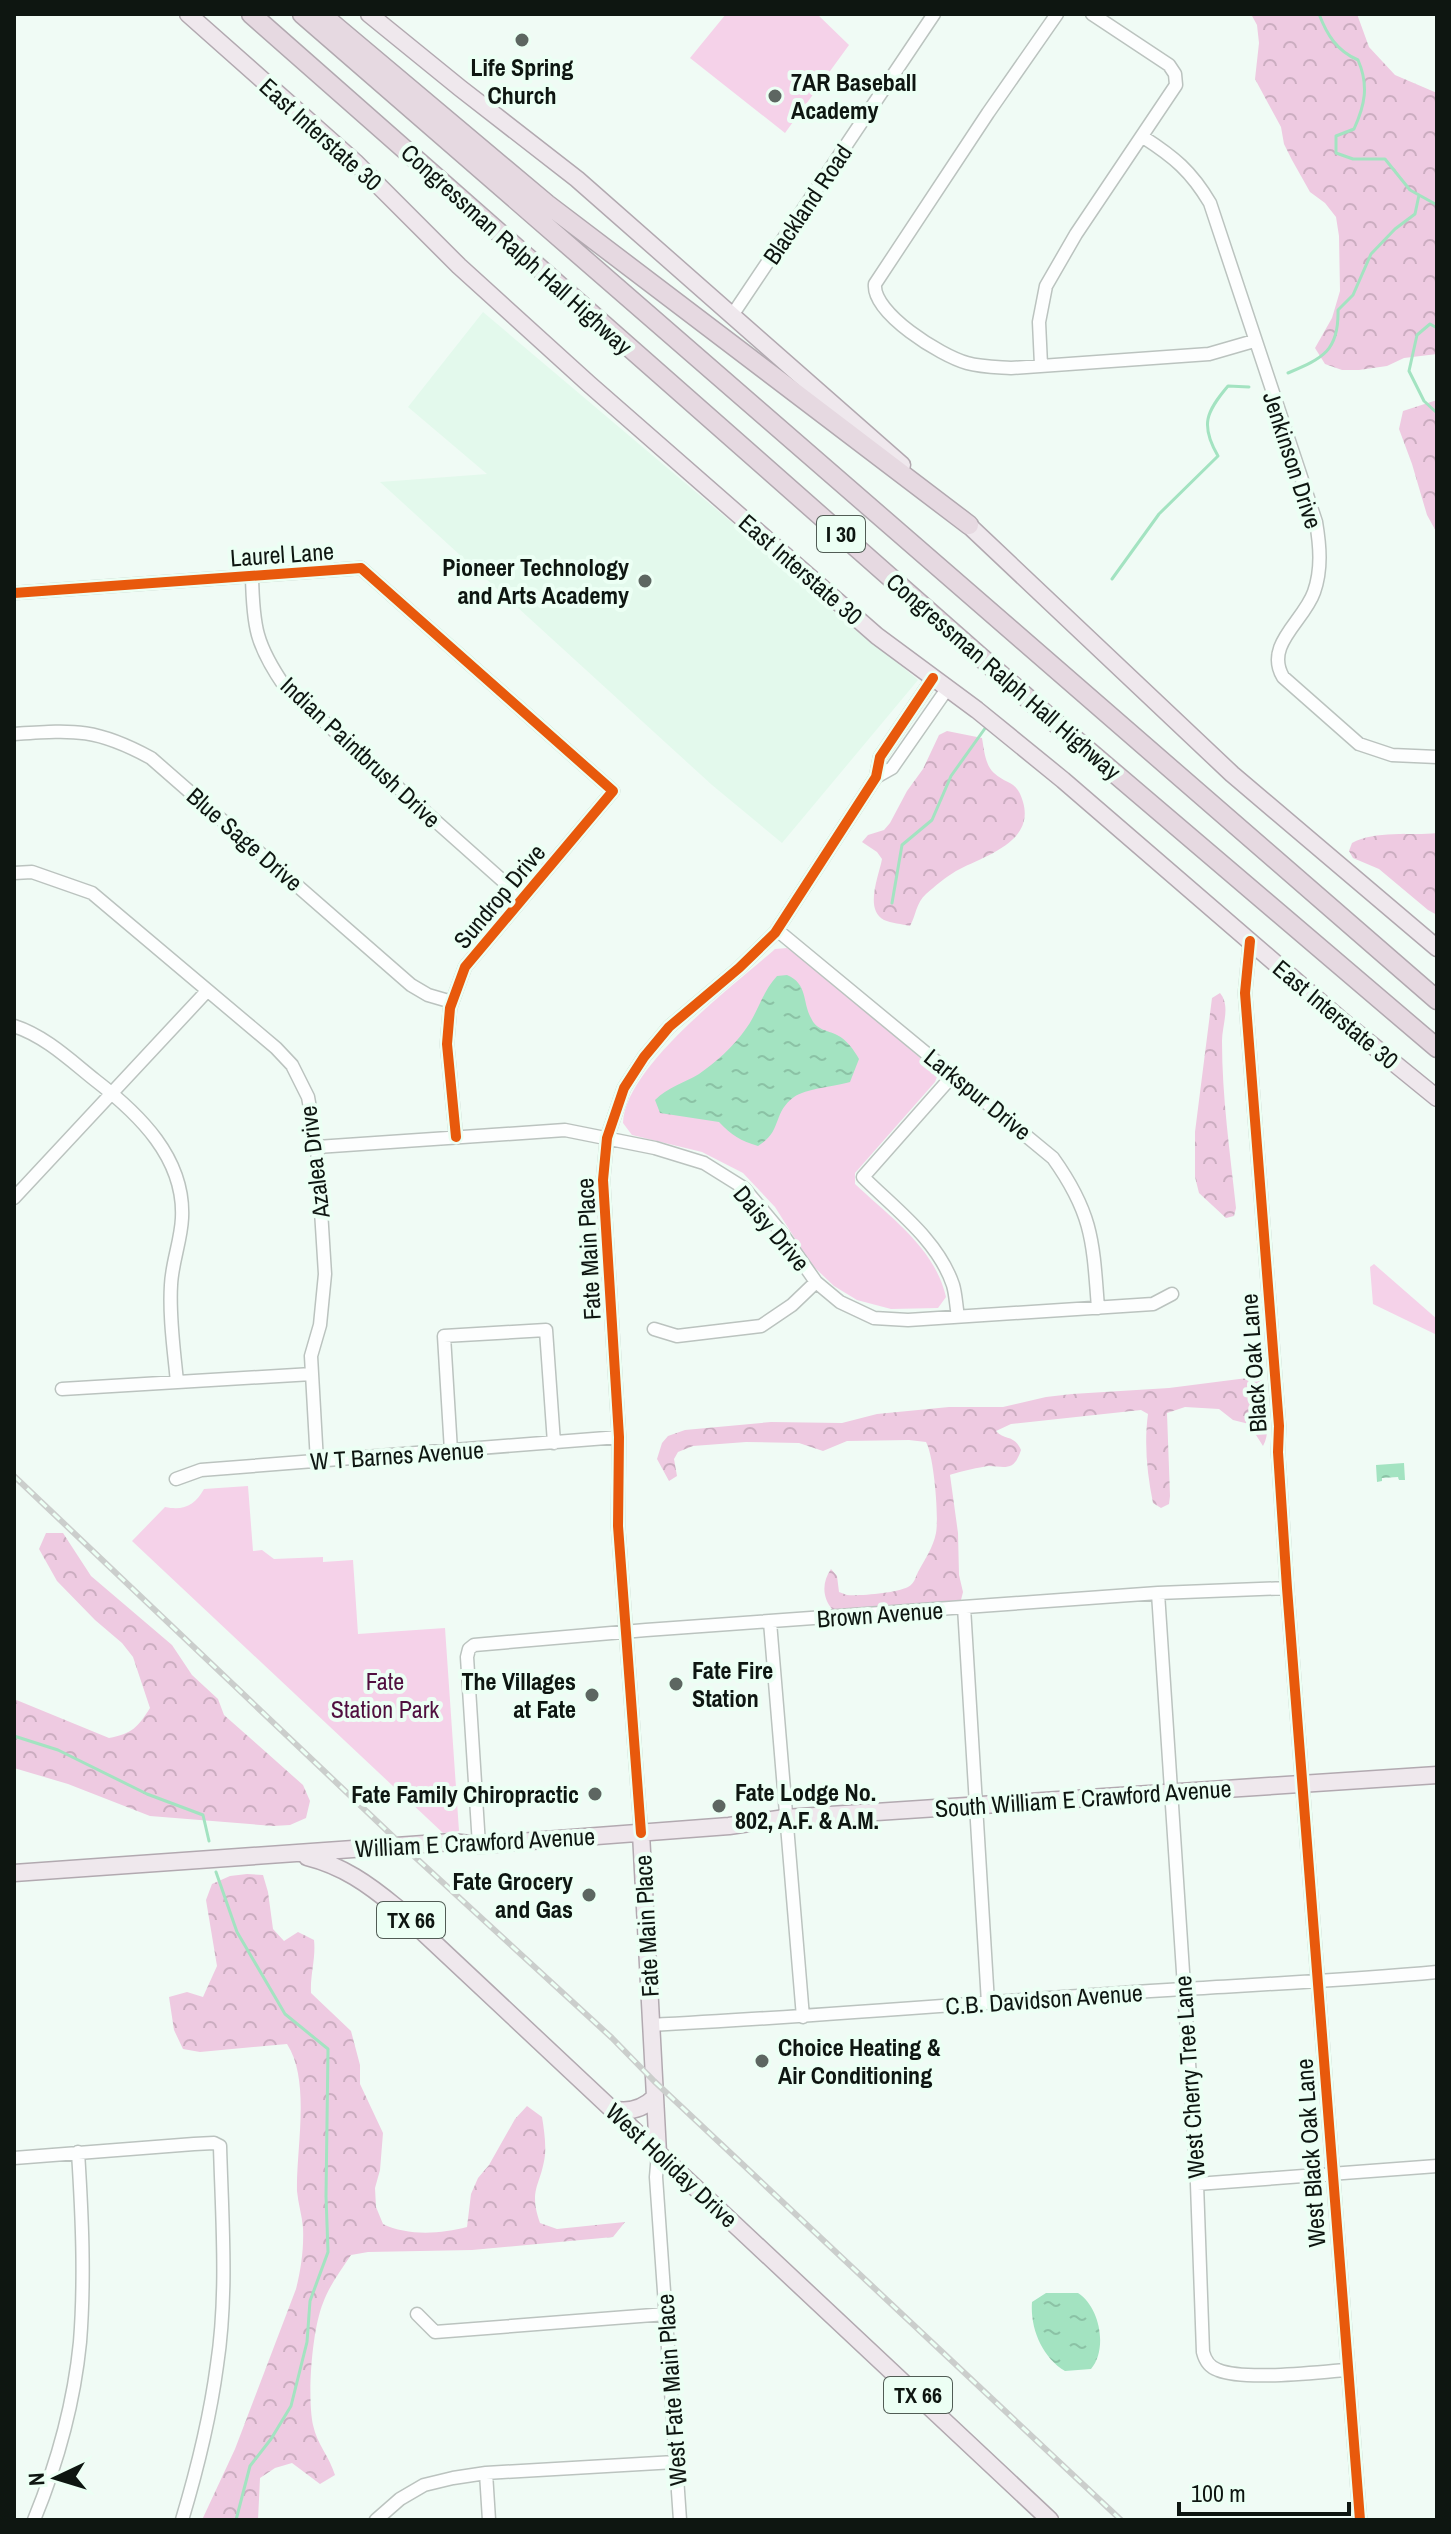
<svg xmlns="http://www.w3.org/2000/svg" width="1451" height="2534" font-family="'Archivo Narrow',sans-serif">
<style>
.built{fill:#e3f9ec}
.forest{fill:url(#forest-crowns)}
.green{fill:#f5d2e9}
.water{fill:url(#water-ripples)}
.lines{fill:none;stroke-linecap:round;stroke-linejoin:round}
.stream{stroke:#a3e3c1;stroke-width:3}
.minor-casing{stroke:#bbc3bf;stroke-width:15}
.major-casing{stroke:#b2a9b0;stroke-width:19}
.highway-casing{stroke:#b2a9b0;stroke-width:21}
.minor{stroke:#fdfefe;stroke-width:12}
.major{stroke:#efe8ed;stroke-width:16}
.highway{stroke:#e6d9e1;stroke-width:18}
.rail-casing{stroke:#cbcecc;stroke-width:6}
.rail{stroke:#ecfff4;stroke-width:3;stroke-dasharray:9;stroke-linecap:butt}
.cycleway-casing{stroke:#ecfff4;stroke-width:15}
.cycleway{stroke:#e8590c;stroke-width:10}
.poi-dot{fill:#5d6661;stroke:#ecfff4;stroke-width:3}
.labels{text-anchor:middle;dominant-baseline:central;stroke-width:8;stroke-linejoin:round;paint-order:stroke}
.shield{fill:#ecfff4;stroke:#515c55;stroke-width:2}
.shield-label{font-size:22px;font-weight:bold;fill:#0e1611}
.poi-label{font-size:24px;font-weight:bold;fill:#0e1611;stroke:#ecfff4;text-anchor:start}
.street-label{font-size:24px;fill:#0e1611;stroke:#ecfff4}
.park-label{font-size:24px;fill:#500f3f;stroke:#ecfff4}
</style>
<defs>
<pattern id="forest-crowns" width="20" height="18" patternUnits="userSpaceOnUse" patternTransform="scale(2)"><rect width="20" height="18" fill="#eecae1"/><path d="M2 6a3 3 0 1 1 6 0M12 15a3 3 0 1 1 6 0" fill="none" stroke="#cbadc0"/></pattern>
<pattern id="water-ripples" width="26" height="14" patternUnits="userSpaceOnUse" patternTransform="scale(2)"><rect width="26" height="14" fill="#a3e3c1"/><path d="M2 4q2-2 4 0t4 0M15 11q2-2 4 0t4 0" fill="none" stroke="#8bc2a5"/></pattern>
</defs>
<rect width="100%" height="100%" fill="#f0fbf5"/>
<path class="built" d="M483,312l435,368 -136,163 -70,-58 -332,-303 107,-8 -79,-67z"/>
<path class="forest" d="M1251,14h106l12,33 26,28 42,18v261l-33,4 -17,8 -28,4h-17l-17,-6 -10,-16 17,-30 8,-27 -1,-55 -3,-19 -11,-14 -15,-11 -18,-32 -8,-16 -3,-17 -26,-48 4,-36 -2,-18z
M1437,400v133l-10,-18 -15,-51 -13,-35 4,-18z
M947,731l35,7c2,11 3,27 12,35 13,12 23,7 29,29 12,41 -40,54 -67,69 -10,6 -21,15 -30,23 -10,9 -10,21 -16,32 -8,-2 -19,-3 -26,-6 -20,-11 -5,-44 -2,-61l-5,-7 -15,-10 6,-7 16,-5 6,-7 17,-32 16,-22 16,-34z
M1437,833v82l-9,-5 -49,-41 -26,-11 -4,-7 3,-8c23,-13 59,-7 85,-10z
M1220,993c11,13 2,32 2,48 0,56 8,111 14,167l-2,8 -8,2 -27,-25 -4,-16v-45l17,-134z
M1255,1377l8,3c-1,20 10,50 0,66l-14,-22 -16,-4 -14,-11 -34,-2 -18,6 3,83 -1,8 -8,4 -8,-5c-6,-30 -9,-59 -5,-89l-7,-4 -130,14 -15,7c9,10 18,3 25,19 -7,21 -14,17 -32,16 -5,0 -35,7 -39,9l8,58 1,42 4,17 -2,8 -17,3 -103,7 -9,-1c-10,-12 -10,-27 -1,-40l6,7 2,16 8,3c14,1 49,-2 61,-8 7,-4 7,-9 10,-15 7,-13 15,-24 18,-39 3,-16 -2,-77 -10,-91l-17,-2 -62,1 -24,10 -24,-8 -53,-1 -53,4 -15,6 -4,7 3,17 -8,5 -12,-22 5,-16 6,-7 17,-6 86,-8 71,1 35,-9 72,-7h54l43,-10 26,-3 97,-6z
M46,1533h17l28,43 81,69 20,30 26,24 6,16 79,70 7,16 -4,17 -16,7 -17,1 -123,-10 -82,-32 -54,-16v-69l95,39c23,-4 29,-11 41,-30l-17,-51 -11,-14 -27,-23 -38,-39 -18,-32z
M247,1874l16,1 5,17 5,37 11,12 14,-9 16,8c2,18 -4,35 -3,53l40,38 9,34v19l23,49 -3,37 -5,18 1,19 7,17c24,12 58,10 84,3l4,-33 7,-16 11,-13 26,-46 12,-13 15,11c2,12 4,26 3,38 -4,31 -17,34 -5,68l17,6 68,-7 -12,15 -141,13 -104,2 -17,3c-10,15 -22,31 -28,48 -11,27 -16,93 -10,122 4,19 16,31 22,50l-15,9 -28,-21 -17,5 -15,10 -2,42h-56l33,-71 61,-160c5,-19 8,-41 7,-61 -1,-13 -5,-25 -6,-37 -1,-43 14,-110 -10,-147l-87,8 -17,-3 -9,-19 -5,-33 18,-5 16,5 14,-31 -11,-66 6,-16 18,-8z"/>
<path class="green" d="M726,14h91l32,31 -64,88 -95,-75z
M787,948l47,35 101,88 2,6 -2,5 -80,91v11c35,33 80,64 91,113l-8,11 -47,1 -34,-9 -23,-14 -23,-22 -36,-57 -32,-34 -41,-21 -70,-17 -9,-12c2,-57 111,-137 152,-174z
M1374,1264l63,55v16l-64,-31 -3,-37z
M248,1486l5,65 9,-1 12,9 49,-2v5l30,-2 5,74 87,-6 14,203 -16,2 -311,-292 33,-34c19,4 30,-2 39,-18z"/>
<path class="water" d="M787,975c21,9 15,26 24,43 5,12 16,12 26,17 10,5 17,15 22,24l-9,23c-14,4 -45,7 -56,15 -22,16 -11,34 -36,49 -17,-5 -27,-11 -39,-24l-59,-9 -5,-13c13,-13 29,-17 44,-26 16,-11 35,-28 46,-44 13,-17 17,-38 32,-54z
M1404,1463l1,17h-6l-1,-3 -16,1v3l-5,1 -1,-17z
M1046,2293h32c22,14 30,56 13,76l-26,2c-23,-14 -35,-43 -33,-69z"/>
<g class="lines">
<path class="stream" d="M1319,14c8,21 18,37 39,46 11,25 7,45 -4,69l-18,7v17l17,6h32l25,31 27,15
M1437,328l-7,-4 -13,11 -8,36 15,30 13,12
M1288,373c35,-15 51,-22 50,-63l15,-15 18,-41 24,-25 20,-15 4,-19
M1112,579l47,-65 59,-58c-18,-31 -12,-44 10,-70l21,1
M892,903l10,-58 30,-25 19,-44 35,-49
M14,1736l44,14 89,44 56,21 6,26
M216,1872l21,60 48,82 43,35 -2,147 2,56 -18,49 -3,41 -16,64 -20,33 -21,27 -14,54"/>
<defs>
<path id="minor" d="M1057,14l-69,99 -113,171c-3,29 66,72 92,79 14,4 29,4 44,5l198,-14 45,-13
M1143,137c31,20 48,34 67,66l106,319c4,24 6,47 -2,70 -10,29 -50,53 -31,85l76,67 33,11 45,2
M733,314l201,-300
M1041,365l-2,-43 7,-36 30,-52 100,-149 -1,-11 -6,-9 -77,-51
M252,576c1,51 4,69 33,111l237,211
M14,593l347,-25 252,223 -148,176 -15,41 -3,36 9,93
M14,734c61,-4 82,-6 137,24l260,227 17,10 24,7
M876,777l16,-9 55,-79
M14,873l18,-1 60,21 184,155 16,17 16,32 9,50 8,127 -5,51 -9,31 6,106
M777,930l276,228c40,56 40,84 45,150
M1250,941l-5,52 34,433 -1,26 9,136 73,932
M14,1026c31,10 56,34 81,54 44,34 90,78 87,138 -1,23 -10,44 -11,67 -2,32 3,65 6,97
M954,1074l-91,103c32,32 75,63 90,108 3,10 3,21 5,31
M317,1147l248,-17 90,18 49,15 40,25 37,44 35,50 24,20 34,16 34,2 245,-16 19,-10
M14,1198l193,-207
M654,1329l23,7 84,-10 31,-21 24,-23
M62,1389l250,-15
M451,1451l-7,-115 102,-6 8,113
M176,1479l25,-9 418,-33
M1158,1593l39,591 6,168c2,8 6,15 15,18 27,11 98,2 130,0
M964,1607l24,396
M770,1622l33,395
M641,1833l-23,-307 1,-89 -16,-257 4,-42 17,-50 20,-31 25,-30 70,-59 36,-35 101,-156 4,-20 53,-79
M479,1845l-12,-188 2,-8 5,-4 172,-15 512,-37 129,-5
M651,2025c178,-9 355,-25 532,-36 85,-5 169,-9 254,-17
M658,2153l-2,24 24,343
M14,2158l180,-14 20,-1 6,3c2,73 8,147 -3,219 -7,53 -20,105 -35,155
M1197,2184l240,-18
M417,2314l18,18 231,-18
M486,2473l3,47
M34,2520c23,-56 40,-117 46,-178 5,-63 2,-127 -2,-190
M376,2520l24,-21 24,-14 29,-7 33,-5 189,-11"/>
<path id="major" d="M188,14l167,148 104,104 130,118 288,252 100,74 86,70 277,239 97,79
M369,14l91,74 117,91 325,286
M961,518l271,256 205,174
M641,1833l17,320
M307,1857c36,9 61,27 89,50l654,613
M14,1873l438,-31 27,3 250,-19 56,-8 652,-43
M612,2109c17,4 31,0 43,-12"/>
<path id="highway" d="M251,14l800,705 386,329
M302,14l1135,986
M321,14l226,190 422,321"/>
</defs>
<use href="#minor" class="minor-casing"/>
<use href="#major" class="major-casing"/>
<use href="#highway" class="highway-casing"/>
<use href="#minor" class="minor"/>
<use href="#major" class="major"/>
<use href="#highway" class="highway"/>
<defs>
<path id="rail" d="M14,1476l389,370 209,192 42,43 467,439"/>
</defs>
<use href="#rail" class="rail-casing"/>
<use href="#rail" class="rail"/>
<defs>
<path id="cycleway" d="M14,593l347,-25 252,223 -148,176 -15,41 -3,36 9,93
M1250,941l-5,52 34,433 -1,26 9,136 73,932
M641,1833l-23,-307 1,-89 -16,-257 4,-42 17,-50 20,-31 25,-30 70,-59 36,-35 101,-156 4,-20 53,-79"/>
</defs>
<use href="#cycleway" class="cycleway-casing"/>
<use href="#cycleway" class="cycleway"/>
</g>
<g class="poi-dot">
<circle cx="522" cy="40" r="8"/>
<circle cx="775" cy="96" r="8"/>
<circle cx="645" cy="581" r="8"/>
<circle cx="676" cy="1684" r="8"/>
<circle cx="592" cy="1695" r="8"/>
<circle cx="595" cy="1794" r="8"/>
<circle cx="719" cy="1806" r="8"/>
<circle cx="589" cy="1895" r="8"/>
<circle cx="762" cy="2061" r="8"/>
</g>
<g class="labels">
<g class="shield">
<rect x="817" y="516" width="48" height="36" rx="6"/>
<rect x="377" y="1902" width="68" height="36" rx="6"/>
<rect x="884" y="2377" width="68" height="36" rx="6"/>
</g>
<g class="shield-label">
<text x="841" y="534">I 30</text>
<text x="411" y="1920">TX 66</text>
<text x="918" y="2395">TX 66</text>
</g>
<g class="poi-label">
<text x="522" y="67" text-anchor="middle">Life Spring<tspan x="522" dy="28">Church</tspan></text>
<text x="791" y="82">7AR Baseball<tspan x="791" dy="28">Academy</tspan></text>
<text x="629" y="567" text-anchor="end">Pioneer Technology<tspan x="629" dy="28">and Arts Academy</tspan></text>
<text x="692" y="1670">Fate Fire<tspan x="692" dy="28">Station</tspan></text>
<text x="576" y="1681" text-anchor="end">The Villages<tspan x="576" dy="28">at Fate</tspan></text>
<text x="735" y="1792">Fate Lodge No.<tspan x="735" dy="28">802, A.F. &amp; A.M.</tspan></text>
<text x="579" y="1794" text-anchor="end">Fate Family Chiropractic</text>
<text x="573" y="1881" text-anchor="end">Fate Grocery<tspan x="573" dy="28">and Gas</tspan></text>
<text x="778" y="2047">Choice Heating &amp;<tspan x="778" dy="28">Air Conditioning</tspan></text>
</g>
<g class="street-label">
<text transform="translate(321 134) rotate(42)">East Interstate 30</text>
<text transform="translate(807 204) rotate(-56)">Blackland Road</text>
<text transform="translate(517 249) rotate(42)">Congressman Ralph Hall Highway</text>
<text transform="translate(1293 460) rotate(72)">Jenkinson Drive</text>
<text transform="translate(282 554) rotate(-4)">Laurel Lane</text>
<text transform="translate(801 569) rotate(41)">East Interstate 30</text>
<text transform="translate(1004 676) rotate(41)">Congressman Ralph Hall Highway</text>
<text transform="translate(361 752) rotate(43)">Indian Paintbrush Drive</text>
<text transform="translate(245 839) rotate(41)">Blue Sage Drive</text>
<text transform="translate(499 896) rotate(-50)">Sundrop Drive</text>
<text transform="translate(1336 1014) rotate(40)">East Interstate 30</text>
<text transform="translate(978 1094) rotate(39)">Larkspur Drive</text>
<text transform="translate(314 1162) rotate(-97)">Azalea Drive</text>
<text transform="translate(772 1228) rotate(50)">Daisy Drive</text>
<text transform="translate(588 1249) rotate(-93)">Fate Main Place</text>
<text transform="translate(1253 1363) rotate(-94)">Black Oak Lane</text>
<text transform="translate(397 1455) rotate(-4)">W T Barnes Avenue</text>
<text transform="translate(880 1614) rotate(-4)">Brown Avenue</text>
<text transform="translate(1083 1798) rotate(-4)">South William E Crawford Avenue</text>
<text transform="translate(475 1842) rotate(-3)">William E Crawford Avenue</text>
<text transform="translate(646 1926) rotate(-93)">Fate Main Place</text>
<text transform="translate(1044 1999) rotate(-4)">C.B. Davidson Avenue</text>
<text transform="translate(1189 2077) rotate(-94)">West Cherry Tree Lane</text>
<text transform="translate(1310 2153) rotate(-94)">West Black Oak Lane</text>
<text transform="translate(672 2165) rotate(43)">West Holiday Drive</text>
<text transform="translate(671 2390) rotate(-94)">West Fate Main Place</text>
</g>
<g class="park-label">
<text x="385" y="1681">Fate<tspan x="385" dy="28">Station Park</tspan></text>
</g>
</g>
<rect width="1451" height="2534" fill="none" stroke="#0e1611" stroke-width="32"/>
<g transform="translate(56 2478) rotate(266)" stroke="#ecfff4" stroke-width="6" paint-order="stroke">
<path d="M0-6L14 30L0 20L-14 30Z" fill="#0e1611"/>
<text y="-12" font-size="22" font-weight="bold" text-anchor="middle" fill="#0e1611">N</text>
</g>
<path d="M1179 2502v12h170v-12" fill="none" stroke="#0e1611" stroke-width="4"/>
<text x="1191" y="2502" font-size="24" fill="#0e1611" stroke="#ecfff4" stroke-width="6" paint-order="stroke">100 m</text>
</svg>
